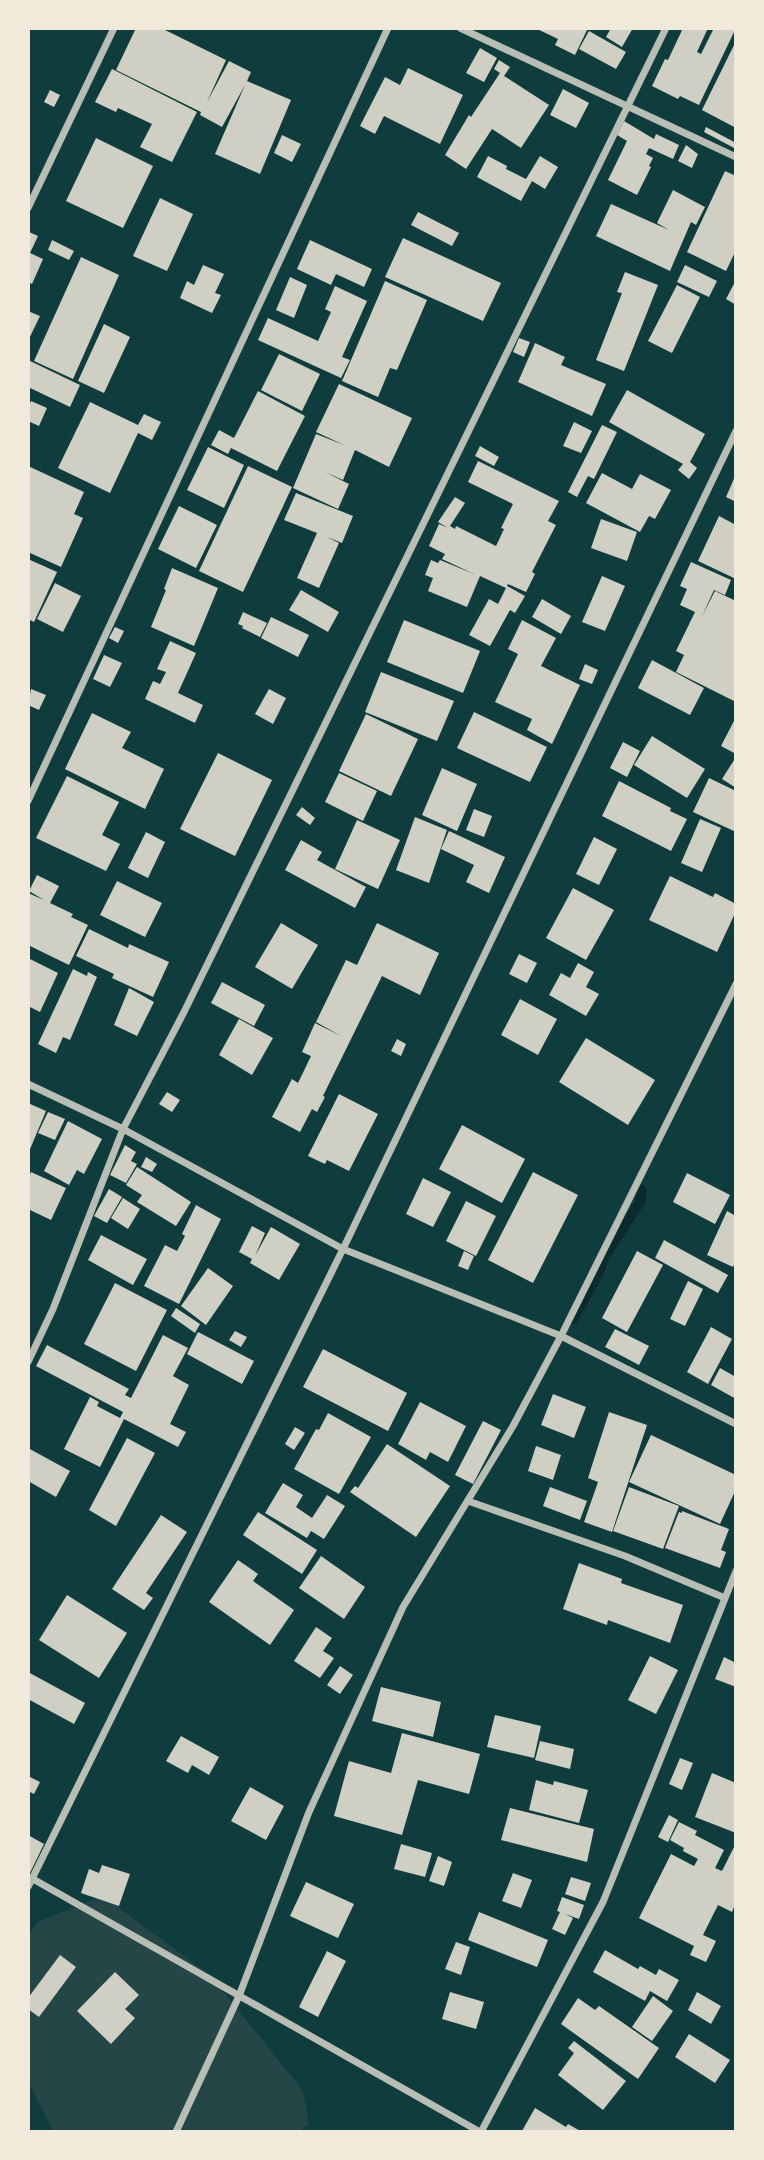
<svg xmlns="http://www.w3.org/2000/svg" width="764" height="2160" font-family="'IBM Plex Sans',sans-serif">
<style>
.green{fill:#244646}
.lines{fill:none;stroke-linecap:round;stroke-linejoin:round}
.stream{stroke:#0a2a2b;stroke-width:10}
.building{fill:#cfcfc3}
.minor{stroke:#b8beb3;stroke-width:7}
</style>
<rect width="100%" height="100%" fill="#0f3d3e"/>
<path class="green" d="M103,1896l108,80 92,115 6,32 -10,9h-245l-26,-50v-146l10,-14z"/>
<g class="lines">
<path class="stream" d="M573,1319l22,-39 11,-26 34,-52 2,-12"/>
</g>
<path class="building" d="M136,28h25l65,32 -19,42 22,-41 22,11 -4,9 44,19 -31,74 -45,-20 30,-69 -23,42 -22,-12 1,-3 -85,-42z
M535,28h53l-13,27 -20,-10 3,-6z
M611,28h22l-11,19 -16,-10z
M683,28h25l-11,24 4,2 13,-26h22l-37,77 -19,-9 -2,3 -26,-13 13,-27 3,1z
M589,31l37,21 -10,17 -37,-20z
M736,41v87l-34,-18z
M480,48l17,10 -13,24 -18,-9z
M499,60l11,7 -6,9 45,29 -28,43 -29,-19 -26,40 -21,-14 24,-40 2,2 29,-44 -6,-4z
M408,68l55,27 -23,49 -56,-28 -9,18 -15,-8 25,-49 15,8z
M112,69l85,43 -25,50 -32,-15 12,-23 -34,-16 -2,4 -21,-10z
M563,89l26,14 -13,25 -26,-13z
M50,90l10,5 -6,12 -10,-5z
M624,121l30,18 2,-5 23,11 -6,14 -24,-11 -3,6 7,4 -4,8 2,1 -14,28 -29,-15 19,-39 -10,-6z
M706,127l30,16v6l-32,-17z
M282,135l19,9 -9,18 -18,-9z
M96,138l57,28 -30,62 -57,-27z
M686,145l12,9 -6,14 -14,-7z
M488,156l19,10 -1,3 20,10 14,-23 18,11 -13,22 -13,-8 -11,20 -44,-24z
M725,171l11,5v74l-10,21 -39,-19z
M673,190l32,17 -9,18 -5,-3 -21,49 -74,-35 15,-32 58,26 -12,-7z
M160,198l33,16 -26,57 -34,-15z
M418,212l41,21 -7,13 -41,-21z
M29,232l9,4 -8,17 13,6 -11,25 -4,-2z
M403,238l98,45 -18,38 -98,-44z
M52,240l22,11 -5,9 -21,-10z
M310,240l62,29 -8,18 -28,-13 -5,11 -34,-16z
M81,257l38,18 -46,104 -39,-18z
M203,265l21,9 -9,19 6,2 -9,18 -32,-15 7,-17 7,4z
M685,265l32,16 -8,16 -32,-15z
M625,272l33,13 -34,86 -28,-11 26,-67 -5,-1z
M290,277l17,8 -13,33 -18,-8z
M736,280v25l-10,-6z
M385,281l42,19 -30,70 -7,-2 -12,29 -36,-16z
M677,285l23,12 -28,56 -24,-12z
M335,286l32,15 -25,56 8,3 -9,18 -83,-38 10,-22 50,23 13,-29 -6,-3z
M28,311l12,5 -12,25z
M104,324l26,13 -26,56 -26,-12z
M519,338l11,4 -6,15 -11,-5z
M535,343l30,14 -4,8 45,19 -14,32 -74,-34z
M279,354l41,20 -18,37 -41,-21z
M28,360l52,25 -10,22 -42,-20z
M339,384l73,34 -23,49 -34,-17 -12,30 -18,-8 24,12 -11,25 -45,-21 23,-54 28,11 -28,-13z
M627,390l78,44 -15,28 7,6 -8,11 -11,-9 5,-6 -74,-42z
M258,391l47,25 -28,55 -46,-23 -3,6 -17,-9 8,-15 15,8z
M31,401l16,7 -8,18 -11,-5v-13z
M90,402l48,23 6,-11 17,8 -9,18 -14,-7 -28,60 -52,-25z
M574,422l18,9 -11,22 -18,-7z
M602,425l15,7 -23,47 -6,-3 -11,21 -9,-5z
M480,446l19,11 -5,9 -19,-10z
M208,447l36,18 -20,43 -37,-18z
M478,461l81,40 -11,20 8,4 -24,47 3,2 -9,18 -18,-8 -2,4 -26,-12 -13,31 -39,-16 5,-13 -8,-3 6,-15 7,3 2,-3 34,14 -32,-15 3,-5 -16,-8 10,-22 9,4 -10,-6 17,-25 10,6 -15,23 5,3 1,-3 40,20 8,-17 -3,-1 12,-24 -45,-22z
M28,466l56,26 -10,22 9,4 -22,49 -33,-15z
M248,466l44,21 -49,105 -44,-21z
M602,473l30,16 8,-15 31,16 -16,29 -6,-3 -9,16 -54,-29z
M736,474v28l-10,-5z
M296,493l57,23 -11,27 -15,-6 12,6 -20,45 -22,-10 20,-45 -33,-13z
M179,506l38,19 -21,43 -38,-19z
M719,516l17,9v54l-38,-18z
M601,519l36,13 -10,29 -36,-13z
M28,559l29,13 -23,50 -6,-3z
M691,562l40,18 -6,15 -11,-5 -12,26 13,-25 21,10v101l-60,-30 8,-17 -8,-4 19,-39 -15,-7 7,-16 -7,-3z
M172,568l46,20 -24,58 -43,-19 15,-37 -2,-1z
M602,576l23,10 -20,45 -23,-9z
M55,583l26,13 -18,36 -26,-13z
M507,586l18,10 -10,17 -5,-3 -20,36 -21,-11 20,-36 9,5z
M301,590l38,22 -11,20 -39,-22z
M542,599l29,17 -10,18 -29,-17z
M243,612l24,11 -7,14 -18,-9 1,-2 -5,-2z
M271,617l38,18 -11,22 -37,-19z
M404,620l76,31 -17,42 -76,-31z
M522,620l34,18 -15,28 39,19 -28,59 -25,-14 5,-11 -37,-17 23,-48 -10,-5z
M115,627l9,4 -6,12 -9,-5z
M170,641l26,12 -18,40 25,12 -8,18 -50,-24 8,-18 7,3 6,-12 -9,-3z
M104,655l18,8 -12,24 -17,-8z
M652,660l52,28 -14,27 -52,-27z
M585,664l13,6 -6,14 -13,-5z
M381,672l73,29 -17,40 -72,-29z
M31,689l15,6 -7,15 -11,-5z
M269,689l17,9 -13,26 -18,-10z
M474,712l73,35 -17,35 -73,-34z
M92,713l39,19 -9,16 42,21 -19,40 -80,-40z
M366,714l52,25 -27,57 -52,-25z
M736,717v37l-15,-8z
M652,736l53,33 -18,29 -53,-33z
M623,742l17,9 -13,26 -17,-9z
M218,753l54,27 -37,76 -55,-27z
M736,757v31l-14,-9z
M442,768l35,16 -20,47 -35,-16z
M339,773l38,18 -14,30 -38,-19z
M67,776l52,26 -17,33 18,9 -14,27 -70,-33z
M709,778l27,13v41l-43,-20z
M619,781l52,27 -1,3 17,8 -16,32 -69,-35z
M302,807l13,11 -5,7 -14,-10z
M474,809l18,7 -8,21 -18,-7z
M415,817l32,13 -18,53 -33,-13z
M700,819l21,9 -19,44 -21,-9z
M357,820l43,20 -22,49 -43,-20z
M449,831l56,26 -16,36 -23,-11 8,-17 -33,-16z
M146,832l19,10 -17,36 -20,-10z
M594,837l23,12 -18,36 -23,-11z
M301,840l21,12 -5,8 49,27 -11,21 -70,-38z
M37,875l22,11 -9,17 23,11 -2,3 17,8 -19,40 -41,-20v-52l16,7 -15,-9z
M670,876l43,21 2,-4 21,11v7l-19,41 -68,-32z
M117,881l45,22 -17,34 -45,-22z
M573,888l41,22 -28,50 -40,-22z
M281,923l37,22 -26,44 -37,-22z
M377,923l62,30 -19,42 -38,-19 -59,120 2,1 -8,15 -5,-3 -12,23 -28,-15 20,-38 6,4 13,-27 -9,-4 13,-29 26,13 -25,-14 30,-62 11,5z
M89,929l39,19 1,-4 40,18 -16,35 -41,-19 2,-4 -38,-18z
M519,954l18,9 -10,20 -18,-9z
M30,959l28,14 -18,39 -12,-6z
M578,963l16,9 -8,15 13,7 -13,22 -37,-21 12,-22 9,5z
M73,969l14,7 1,-4 9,5 -27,63 -7,-3 -7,16 -18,-9z
M222,982l43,23 -11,21 -43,-23z
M129,988l25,14 -17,34 -23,-11z
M520,999l37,20 -19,36 -37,-20z
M239,1019l34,19 -21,37 -33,-20z
M586,1038l69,42 -27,45 -69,-43z
M397,1039l9,5 -5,12 -10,-5z
M167,1092l13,8 -8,12 -13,-8z
M339,1094l39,20 -29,57 -22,-11 -2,4 -17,-8z
M28,1103l18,8 -18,43z
M48,1112l17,7 -10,21 -17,-7z
M68,1121l34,18 -18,35 -7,-4 -8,15 -25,-14z
M462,1125l63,34 -23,44 -63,-34z
M125,1145l11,7 -5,9 6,3 -11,19 -16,-8z
M146,1157l11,7 -5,8 -11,-5z
M137,1167l54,35 -15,24 -39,-24 5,-7 -16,-10z
M31,1172l35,16 -15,32 -23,-11v-30z
M533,1172l45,23 -45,88 -45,-23z
M687,1173l43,22 -15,29 -42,-22z
M423,1178l28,14 -18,35 -27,-13z
M109,1189l13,8 -15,26 -13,-7z
M123,1198l17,11 -12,20 -17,-11z
M466,1201l30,15 -20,40 -30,-15z
M196,1205l25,14 -42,85 -35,-18 21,-41 12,6 8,-15 -3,-2z
M727,1211l9,5v44l-3,7 -26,-12z
M252,1226l13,7 -10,23 16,-29 29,17 -21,36 -29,-17 2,-4 -13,-7z
M101,1235l46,24 -14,26 -45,-25z
M664,1240l64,35 -10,18 -63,-35z
M464,1251l10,5 -6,14 -10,-4z
M637,1251l26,14 -36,67 -25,-14z
M208,1268l25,18 -27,39 -25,-19z
M688,1281l15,8 -18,37 -15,-7z
M115,1283l52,27 -31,61 -52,-27z
M176,1308l24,16 -5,9 -24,-17z
M711,1327l21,12 -24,45 -21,-12z
M615,1329l34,17 -10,19 -34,-18z
M235,1331l12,6 -6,10 -12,-7z
M198,1332l56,29 -12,23 -55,-30z
M163,1335l25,13 -15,28 16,9 -19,39 16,8 -8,15 -54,-28 -24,48 -36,-18 26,-52 9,5 -2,4 23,12 3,-6 -87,-46 11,-21 82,44 -4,6 6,3z
M323,1349l84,44 -19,38 -85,-44z
M720,1368l16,9v22l-25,-14z
M553,1394l33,13 -12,31 -33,-13z
M420,1402l46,24 -18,36 -18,-10 -4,8 -28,-16z
M609,1412l38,13 -35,107 -28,-10 14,-40 -10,-4z
M328,1413l43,24 -32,57 -45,-25 22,-40 3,1z
M483,1421l18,9 -28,54 -18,-9z
M295,1427l10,6 -11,17 -9,-6z
M651,1435l85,40v14l-16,35 -91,-42z
M127,1438l28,15 -39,73 -27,-16z
M387,1444l63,42 -34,51 -66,-45 5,-6 3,2z
M536,1446l25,9 -8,25 -25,-9z
M28,1448l42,23 -14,26 -28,-16z
M283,1483l20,12 -7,12 16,11 15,-23 18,11 -21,33 -13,-8 -4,7 -42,-25z
M550,1487l37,14 -7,19 -37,-14z
M629,1487l50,19 -16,43 -50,-18z
M682,1511l47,18 -8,21 5,2 -6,16 -55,-20 14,-36 3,1z
M258,1512l59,38 -15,24 -59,-39z
M161,1515l26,17 -41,61 7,5 -9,12 -32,-21z
M321,1556l44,31 -21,32 -45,-31z
M238,1560l20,14 -5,7 41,29 -24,35 -61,-43z
M579,1563l43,16 -1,4 62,22 -13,38 -62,-23 -1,5 -44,-16z
M67,1595l60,38 -28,45 -60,-38z
M316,1627l16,11 -9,13 11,7 -14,20 -26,-17z
M650,1656l28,14 -22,44 -28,-14z
M724,1657l12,6v24l-21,-8z
M340,1666l13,9 -13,19 -13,-9z
M28,1672l57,31 -11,21 -46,-25z
M381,1687l60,15 -8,35 -61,-16z
M495,1715l46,11 -7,32 -47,-11z
M402,1733l78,21 -11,40 -51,-14 -16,55 -68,-19 15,-55 42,12z
M181,1736l38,21 -10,18 -17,-10 -4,8 -22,-12z
M540,1741l34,8 -4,20 -35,-9z
M680,1758l13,5 -11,27 -13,-6z
M712,1773l24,10v50l-41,-16z
M28,1776l12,6 -6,12 -6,-3z
M536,1780l17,5 1,-4 34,9 -9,33 -50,-13z
M250,1787l34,19 -18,34 -35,-19z
M510,1808l84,21 -7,33 -86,-22z
M669,1815l9,5 -10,22 -10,-5z
M679,1822l18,9 -2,4 29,15 -9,18 7,3 14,-28v59l-4,10 -14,-7 -15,30 13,6 -10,21 -16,-7 4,-9 -55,-28 32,-64 23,12 4,-7 -15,-8 1,-3 -14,-8z
M28,1835l16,9 -16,33z
M401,1844l31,9 -7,24 -31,-8z
M438,1856l14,6 -8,24 -15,-5z
M102,1865l28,9 -11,32 -38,-13 8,-24 10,4z
M513,1873l19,7 -11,28 -19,-7z
M571,1877l20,6 -6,18 -20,-7z
M306,1882l48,22 -16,34 -48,-22z
M562,1897l22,8 -5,14 -14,-5 8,4 -8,17 -13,-6 8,-17 -3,-1z
M479,1912l69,28 -11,27 -69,-27z
M456,1942l14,5 -9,28 -16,-6z
M605,1950l33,19 2,-3 16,9 3,-6 20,11 -12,21 -17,-10 -5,10 -52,-29z
M327,1951l19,10 -28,56 -19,-10z
M60,1955l16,12 -37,50 -11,-8v-11z
M115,1972l24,23 -14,14 10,9 -24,26 -34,-33z
M450,1992l34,10 -8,27 -34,-10z
M697,1992l24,14 -10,18 -23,-14z
M653,1996l20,15 -21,30 -20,-14z
M578,1998l17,12 4,-4 60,42 -21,31 -77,-55z
M689,2034l41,26 -15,23 -40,-26z
M574,2041l52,40 -23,29 -45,-35 16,-22 -6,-5z
M535,2108l31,19 2,-3 14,8h-58l-2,-1z"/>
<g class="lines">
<path class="minor" d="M460,28l276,129
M28,208l86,-180
M28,801l360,-773
M28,1084l95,45 220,120 218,87 175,88
M28,1362l25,-53 70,-180 61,-117 482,-984
M468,1501l157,55 100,42
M33,1879l447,253
M28,1887l315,-638 393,-818
M176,2132l63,-136 70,-184 94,-205 110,-181 48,-90 175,-352
M481,2132l122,-230 133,-331"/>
</g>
<rect width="764" height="2160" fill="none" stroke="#f1e9da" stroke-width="60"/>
</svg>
